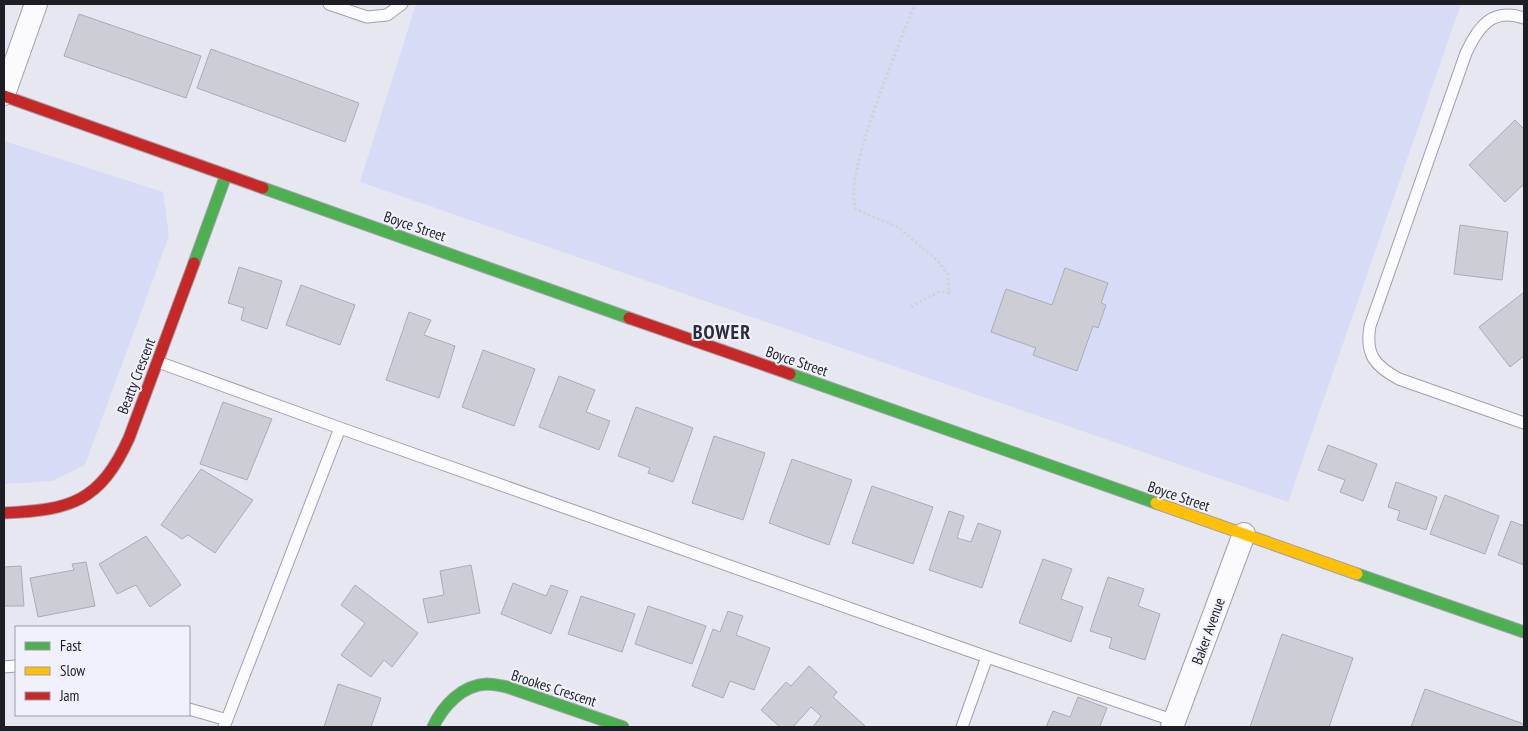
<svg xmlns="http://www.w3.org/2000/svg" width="1528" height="731" font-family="'PT Sans Narrow',sans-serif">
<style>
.green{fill:#d8dbf5}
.building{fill:#cdcdd6;stroke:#abacb3}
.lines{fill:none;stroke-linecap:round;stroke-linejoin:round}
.lane-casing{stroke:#a0a0a8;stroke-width:13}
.street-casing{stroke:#a0a0a8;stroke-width:24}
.fast-casing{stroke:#a0a0a8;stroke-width:13}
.slow-casing{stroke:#a0a0a8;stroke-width:13}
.jam-casing{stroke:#a0a0a8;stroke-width:13}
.path{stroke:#d2d3d5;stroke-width:3;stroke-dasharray:2.5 2.5;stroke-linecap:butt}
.lane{stroke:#fbfbfd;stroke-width:11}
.street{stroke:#fbfbfd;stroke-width:22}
.fast{stroke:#4caf50;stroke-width:11}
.slow{stroke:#ffc107;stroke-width:11}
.jam{stroke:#c62828;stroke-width:11}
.labels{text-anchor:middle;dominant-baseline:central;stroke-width:4;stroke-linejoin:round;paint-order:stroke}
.street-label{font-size:15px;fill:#1e1e25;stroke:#f0f1fd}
.district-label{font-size:20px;font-weight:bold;letter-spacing:1px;fill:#2b2c3b;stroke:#f0f1fd}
</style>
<rect width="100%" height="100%" fill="#e6e7f1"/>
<path class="green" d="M416,4h1045l-173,498 -928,-320z
M4,141l159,51 6,44 -84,229 -33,16 -48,3z"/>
<path class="building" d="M79,14l122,42 -15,42 -122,-42z
M211,49l148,54 -14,39 -148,-54z
M1515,120l9,9v55l-19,18 -36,-37z
M1460,225l48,7 -6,48 -48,-6z
M239,267l43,14 -15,48 -26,-9 3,-12 -16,-5z
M1065,268l43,15 -7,20 5,2 -8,23 -5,-2 -16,45 -44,-16 3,-7 -45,-16 15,-43 46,16z
M301,285l54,20 -15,40 -54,-20z
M1523,293l1,2v61l-14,11 -31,-40z
M409,312l22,8 -7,15 31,11 -16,52 -53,-18z
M483,350l52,19 -21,57 -52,-19z
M559,376l36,14 -9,22 24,9 -11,29 -60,-23z
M223,402l49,17 -25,61 -47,-16z
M636,407l57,21 -20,54 -25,-9 2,-5 -32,-12z
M714,436l51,17 -22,67 -51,-17z
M1328,445l49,19 -14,37 -23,-9 5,-12 -27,-10z
M792,459l60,21 -23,65 -60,-22z
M201,469l52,31 -38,53 -27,-18 -6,4 -21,-14z
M1396,482l41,15 -11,33 -29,-10 3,-9 -12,-4z
M872,486l61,21 -20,57 -61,-21z
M1445,495l54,21 -14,38 -55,-20z
M949,511l15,5 -7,22 14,4 7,-19 23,8 -19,57 -53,-18z
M1511,521l13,5v39l-26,-10z
M146,536l35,49 -31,22 -14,-22 -19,9 -18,-30z
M1043,559l29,10 -11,30 22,8 -12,35 -52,-19z
M86,562l9,44 -57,11 -8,-39 44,-8 -2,-6z
M471,565l9,48 -52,10 -5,-24 21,-4 -4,-24z
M21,566l3,40h-20v-39z
M1108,577l36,12 -6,17 22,8 -15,46 -36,-12 3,-10 -22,-7z
M513,583l33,13 5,-11 17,6 -17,43 -50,-20z
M355,585l63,48 -26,34 -8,-7 -13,17 -30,-22 24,-32 -24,-18z
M581,596l54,18 -13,38 -54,-18z
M648,606l58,20 -14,38 -57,-20z
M728,611l15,5 -7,19 34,13 -16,42 -24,-9 -7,17 -31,-12 21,-57 7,3z
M1282,634l71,24 -24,69h-79z
M809,666l28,26 -4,5 32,29 -1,1h-51l8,-11 -10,-9 -18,20h-13l-19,-17 25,-28 5,4z
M338,684l43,14 -10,29h-47z
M1425,689l99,35v3h-113z
M1078,697l29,11 -7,18 2,1h-56l7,-16 17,6z"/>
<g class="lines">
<defs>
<path id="lane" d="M329,4l38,13 20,-2 15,-11
M1524,18c-32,-11 -46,9 -58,35l-96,273c-5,29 5,40 29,53l125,44
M158,362l182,66 647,229 188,64
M4,667l12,-1
M189,709l38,11
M224,727l116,-299
M962,727l25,-70"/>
<path id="street" d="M4,94l32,-90
M1172,727l72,-193"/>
<path id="fast" d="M263,188l366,130
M194,263l32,-88
M790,374l366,129
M1357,574l167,58
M433,727c10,-21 29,-42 54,-43 7,0 14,2 20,3l116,40"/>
<path id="slow" d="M1156,503l201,71"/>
<path id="jam" d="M4,96l259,92
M629,318l161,56
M4,513c67,-3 96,-11 125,-75l65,-175"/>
</defs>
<use href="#lane" class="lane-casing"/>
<use href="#street" class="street-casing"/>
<use href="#fast" class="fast-casing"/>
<use href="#slow" class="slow-casing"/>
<use href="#jam" class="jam-casing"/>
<path class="path" d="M911,307l29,-16 9,2 -1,-18 -10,-14 -39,-33 -43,-19c-15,-30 45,-169 59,-205"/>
<use href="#lane" class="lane"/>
<use href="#street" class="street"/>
<use href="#fast" class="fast"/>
<use href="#slow" class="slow"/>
<use href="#jam" class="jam"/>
</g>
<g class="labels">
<g class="street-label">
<text transform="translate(415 226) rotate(19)">Boyce Street</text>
<text transform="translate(797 361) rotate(19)">Boyce Street</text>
<text transform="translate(136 376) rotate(-69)">Beatty Crescent</text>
<text transform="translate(1179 496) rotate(19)">Boyce Street</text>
<text transform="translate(1208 631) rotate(-70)">Baker Avenue</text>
<text transform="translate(554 688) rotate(18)">Brookes Crescent</text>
</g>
<g class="district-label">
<text x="722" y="332">BOWER</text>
</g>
</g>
<rect width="1528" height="731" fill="none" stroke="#1e1e25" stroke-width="10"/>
<rect x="15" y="626" width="175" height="90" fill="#f0f1fd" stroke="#9c9da7"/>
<rect x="25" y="642" width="25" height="8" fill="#4caf50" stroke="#9c9da7"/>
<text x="60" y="651" font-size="15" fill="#1e1e25">Fast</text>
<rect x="25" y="667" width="25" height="8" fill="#ffc107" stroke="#9c9da7"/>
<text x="60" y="676" font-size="15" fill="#1e1e25">Slow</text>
<rect x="25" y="692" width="25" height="8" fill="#c62828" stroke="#9c9da7"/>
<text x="60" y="701" font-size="15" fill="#1e1e25">Jam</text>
</svg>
